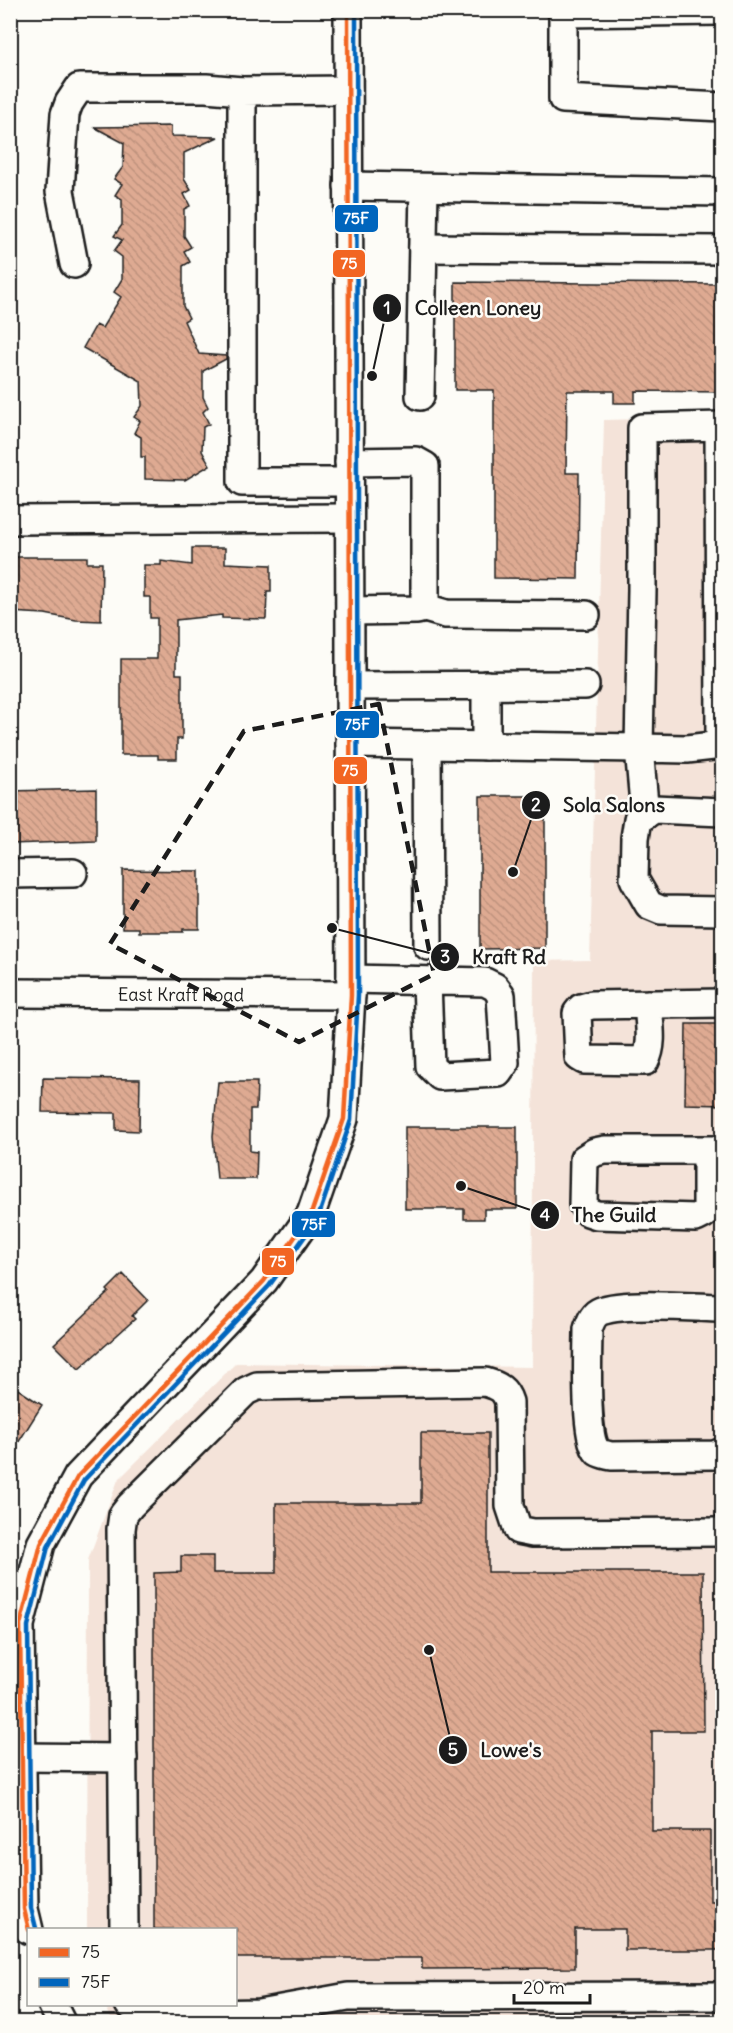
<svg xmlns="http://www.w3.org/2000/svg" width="733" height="2033" font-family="Delius,sans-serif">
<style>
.built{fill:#f4e3d9}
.building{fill:url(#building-back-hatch);stroke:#1c1c1c;stroke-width:1.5}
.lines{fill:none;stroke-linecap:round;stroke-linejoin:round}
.minor-casing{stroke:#1c1c1c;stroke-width:32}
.minor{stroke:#fdfcf7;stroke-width:27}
.bus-1-casing{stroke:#fdfcf7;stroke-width:9}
.bus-2-casing{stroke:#fdfcf7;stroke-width:9}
.bus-1{stroke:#f26522;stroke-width:4.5}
.bus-2{stroke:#0065bd;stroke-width:4.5}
.marked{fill:none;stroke:#1c1c1c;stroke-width:4.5;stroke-dasharray:12 8;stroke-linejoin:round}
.labels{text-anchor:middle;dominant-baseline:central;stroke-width:5;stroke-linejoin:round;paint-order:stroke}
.street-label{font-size:18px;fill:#1c1c1c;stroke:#fdfcf7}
.leader{fill:none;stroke:#1c1c1c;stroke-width:2}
.callout-dot{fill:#1c1c1c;stroke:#fdfcf7;stroke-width:2}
.mark-label{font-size:18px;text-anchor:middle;font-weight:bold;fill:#fff}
.callout-label{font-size:20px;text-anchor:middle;font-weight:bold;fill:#1c1c1c;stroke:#fdfcf7;stroke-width:5;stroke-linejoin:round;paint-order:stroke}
.line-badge{stroke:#fdfcf7;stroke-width:2}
.badge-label{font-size:16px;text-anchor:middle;font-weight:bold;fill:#fff}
</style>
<defs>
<pattern id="building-back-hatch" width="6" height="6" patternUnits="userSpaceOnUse" patternTransform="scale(1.5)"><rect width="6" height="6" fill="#deaa92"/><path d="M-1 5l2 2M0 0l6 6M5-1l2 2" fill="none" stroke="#be927d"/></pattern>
</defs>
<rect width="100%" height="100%" fill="#fdfcf7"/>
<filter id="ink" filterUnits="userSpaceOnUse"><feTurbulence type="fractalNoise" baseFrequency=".0167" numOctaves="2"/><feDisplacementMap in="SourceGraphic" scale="12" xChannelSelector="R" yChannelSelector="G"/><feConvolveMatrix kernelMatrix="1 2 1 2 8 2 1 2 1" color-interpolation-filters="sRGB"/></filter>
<g filter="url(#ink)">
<path class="built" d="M722,417v1605h-609l-8,-17 131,-1v-74h-149l1,-370 30,-80 118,-117 296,4 2,-406 56,-1 14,-540z"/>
<path class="building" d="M171,126v10l47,1 -34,16v26l7,11 -7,4 6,12 -6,3v27l7,11 -7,4 6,11 -7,4v40l6,12 -5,3 15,33 27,2v3l-23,12v26l5,10 -5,5 6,12 -6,3 -1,24 8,14 -25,15 -40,-1v-22h-4v-20l-7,-4 6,-12 -6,-4 8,-11 -1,-25 -58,-33 13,-23 6,3 19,-31 -7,-5 8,-13v-22l-8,-6 8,-11 -8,-4 8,-11v-26l-7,-4 7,-11 -8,-5 9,-12 1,-24 -30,-16z
M455,282l268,2v108l-88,-1v12h-21v-12h-47l-1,82h13l-1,106 -84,-1v-188h-39z
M192,548h33v15l46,2v27h-4l-1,27 -44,-1v-3l-46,5v54h6v65h-5v20h-19v-4h-37v-96h36v-41h-7v-21h-6v-32h17v-4l31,4z
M10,557h77v6h15l-1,58 -25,-1 -31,-6 -35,-2z
M96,789v52l-86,3v-53z
M480,796h65v152l-65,1z
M123,870l76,1v58h-16v3h-44v-4h-16z
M686,1024h37v81l-38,-1z
M43,1078l97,1 -1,52 -23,-1v-17l-74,-1z
M218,1082h39l-1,27h-6v42l7,1 -1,27h-39l-4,-43z
M405,1127h112v82h-33v10h-20v-10h-59z
M123,1274l25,26 -16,16 3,3 -56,50 -25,-25 55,-52 -2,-2z
M10,1384l32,21 -32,51z
M421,1433h67v139h215l1,159h-52v100h58v70h13v49h-98v-21h-50v39l-153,1v-11h-186v-29h-82v-356l27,-1v-16h32v17h63v-70h145z"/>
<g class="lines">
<defs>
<g id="minor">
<path d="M561,10l2,3 159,-2"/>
<path d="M563,13v86l159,8"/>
<path d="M348,90l-106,1v391h107"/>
<path d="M348,186l374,6"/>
<path d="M423,248l299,2"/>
<path d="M74,264l-14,-73 5,-77 4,-11 10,-15h127l36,3"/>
<path d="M420,396l4,-208"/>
<path d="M719,426l1,319"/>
<path d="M349,462l67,-1 9,5v142l-8,2 -67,1"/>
<path d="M10,520l339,-2"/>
<path d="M425,608l21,6 140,1"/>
<path d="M486,685v61"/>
<path d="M350,686l235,-1"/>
<path d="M350,744l289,4 3,-158v-162l80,-2"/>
<path d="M427,745l1,201"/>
<path d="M722,812l-68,-3 -16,10 -3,19 -1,41 15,26 12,5 61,1"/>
<path d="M645,815l-6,-67 48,1 35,-4"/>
<path d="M10,874l63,-1"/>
<path d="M351,979l134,3 10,5 6,8 4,68 -7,10 -58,3 -10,-10 -3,-85"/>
<path id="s1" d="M10,993l341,2"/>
<path d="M648,1004c1,19 6,40 -3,57l-61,-1 -5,-3 -2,-44 4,-5 11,-3 130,-2"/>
<path d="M707,1150v58l-3,6 -8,4 -99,-3 -9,-3 -5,-7 1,-46 11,-7 10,-2h117"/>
<path d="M722,1309l-5,-1c-27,-1 -94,-6 -116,3 -8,3 -10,10 -13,18 0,22 -4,110 10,123 3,2 9,3 13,4l104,-1 7,-3"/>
<path d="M21,1757l102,1"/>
<path d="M29,1930l-5,-21 -4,-284 21,-81 37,-68 186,-195 47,-67 33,-95 7,-124 -3,-985"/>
<path d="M124,1930l-3,-401 2,-14 7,-9 116,-115 11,-5 228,-4c14,4 20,7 24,20l1,104 8,24 15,3 189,-1"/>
<path d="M52,2004l9,18"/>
<path d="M129,2004l12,9 10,2 108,-2 89,-16 374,-1"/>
</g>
</defs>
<use href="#minor" class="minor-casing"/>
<use href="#minor" class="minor"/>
<defs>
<path id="bus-1" d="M29,1930l-5,-21 -4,-284 21,-81 37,-68 186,-195 47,-67 33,-95 7,-124 -3,-985"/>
<path id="bus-2" d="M36,1928l-5,-20 -3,-282 20,-79 36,-67 185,-194 49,-68 33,-98 7,-125 -2,-985"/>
</defs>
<use href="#bus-1" class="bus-1-casing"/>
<use href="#bus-2" class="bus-2-casing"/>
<use href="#bus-1" class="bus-1"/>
<use href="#bus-2" class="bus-2"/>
</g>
</g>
<path class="marked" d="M379,704l55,270 -135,68 -189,-98 134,-213z"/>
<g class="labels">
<g class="street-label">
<text stroke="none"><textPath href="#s1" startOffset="171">East Kraft Road</textPath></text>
</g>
</g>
<path class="leader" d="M372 376L387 308M513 872L536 805M332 928L445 957M461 1186L545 1215M429 1650L453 1750"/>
<g class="callout-dot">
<circle cx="372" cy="376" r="6"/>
<circle cx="513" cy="872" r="6"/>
<circle cx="332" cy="928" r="6"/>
<circle cx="461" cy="1186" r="6"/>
<circle cx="429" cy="1650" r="6"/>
<circle cx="387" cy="308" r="15"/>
<circle cx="536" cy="805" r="15"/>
<circle cx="445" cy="957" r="15"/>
<circle cx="545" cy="1215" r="15"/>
<circle cx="453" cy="1750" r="15"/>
</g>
<g class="mark-label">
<text x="387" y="314">1</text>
<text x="536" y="811">2</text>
<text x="445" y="963">3</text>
<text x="545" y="1221">4</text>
<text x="453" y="1756">5</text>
</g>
<g class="callout-label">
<text x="478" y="315">Colleen Loney</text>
<text x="614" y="812">Sola Salons</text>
<text x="509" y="964">Kraft Rd</text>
<text x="614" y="1222">The Guild</text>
<text x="511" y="1757">Lowe's</text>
</g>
<g class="line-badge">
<rect x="334" y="204" width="45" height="29" rx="6" fill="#0065bd"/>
<rect x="332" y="249" width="34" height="29" rx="6" fill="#f26522"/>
<rect x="335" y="710" width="45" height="29" rx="6" fill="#0065bd"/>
<rect x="333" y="756" width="35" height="29" rx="6" fill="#f26522"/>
<rect x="291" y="1210" width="45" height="28" rx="6" fill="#0065bd"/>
<rect x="261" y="1247" width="34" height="29" rx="6" fill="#f26522"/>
</g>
<g class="badge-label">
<text x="356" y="224">75F</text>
<text x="349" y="269">75</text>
<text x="357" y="730">75F</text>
<text x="350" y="776">75</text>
<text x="314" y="1230">75F</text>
<text x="278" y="1267">75</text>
</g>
<rect width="733" height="2033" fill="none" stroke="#fdfcf7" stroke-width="36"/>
<rect x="18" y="18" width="697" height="1997" fill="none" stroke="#1c1c1c" stroke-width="2" filter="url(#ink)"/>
<rect x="27" y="1928" width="210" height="78" fill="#fdfcf7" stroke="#a3a29f" stroke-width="1.5"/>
<rect x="39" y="1948" width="30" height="9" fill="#f26522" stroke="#a3a29f" stroke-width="1.5"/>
<text x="81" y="1958" font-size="18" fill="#1c1c1c">75</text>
<rect x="39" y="1978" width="30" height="9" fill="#0065bd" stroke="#a3a29f" stroke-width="1.5"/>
<text x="81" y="1988" font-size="18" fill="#1c1c1c">75F</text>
<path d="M514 1994v9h76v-9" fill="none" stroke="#1c1c1c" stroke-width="3"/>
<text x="523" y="1994" font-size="18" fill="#1c1c1c" stroke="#fdfcf7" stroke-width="4.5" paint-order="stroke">20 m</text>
</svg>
